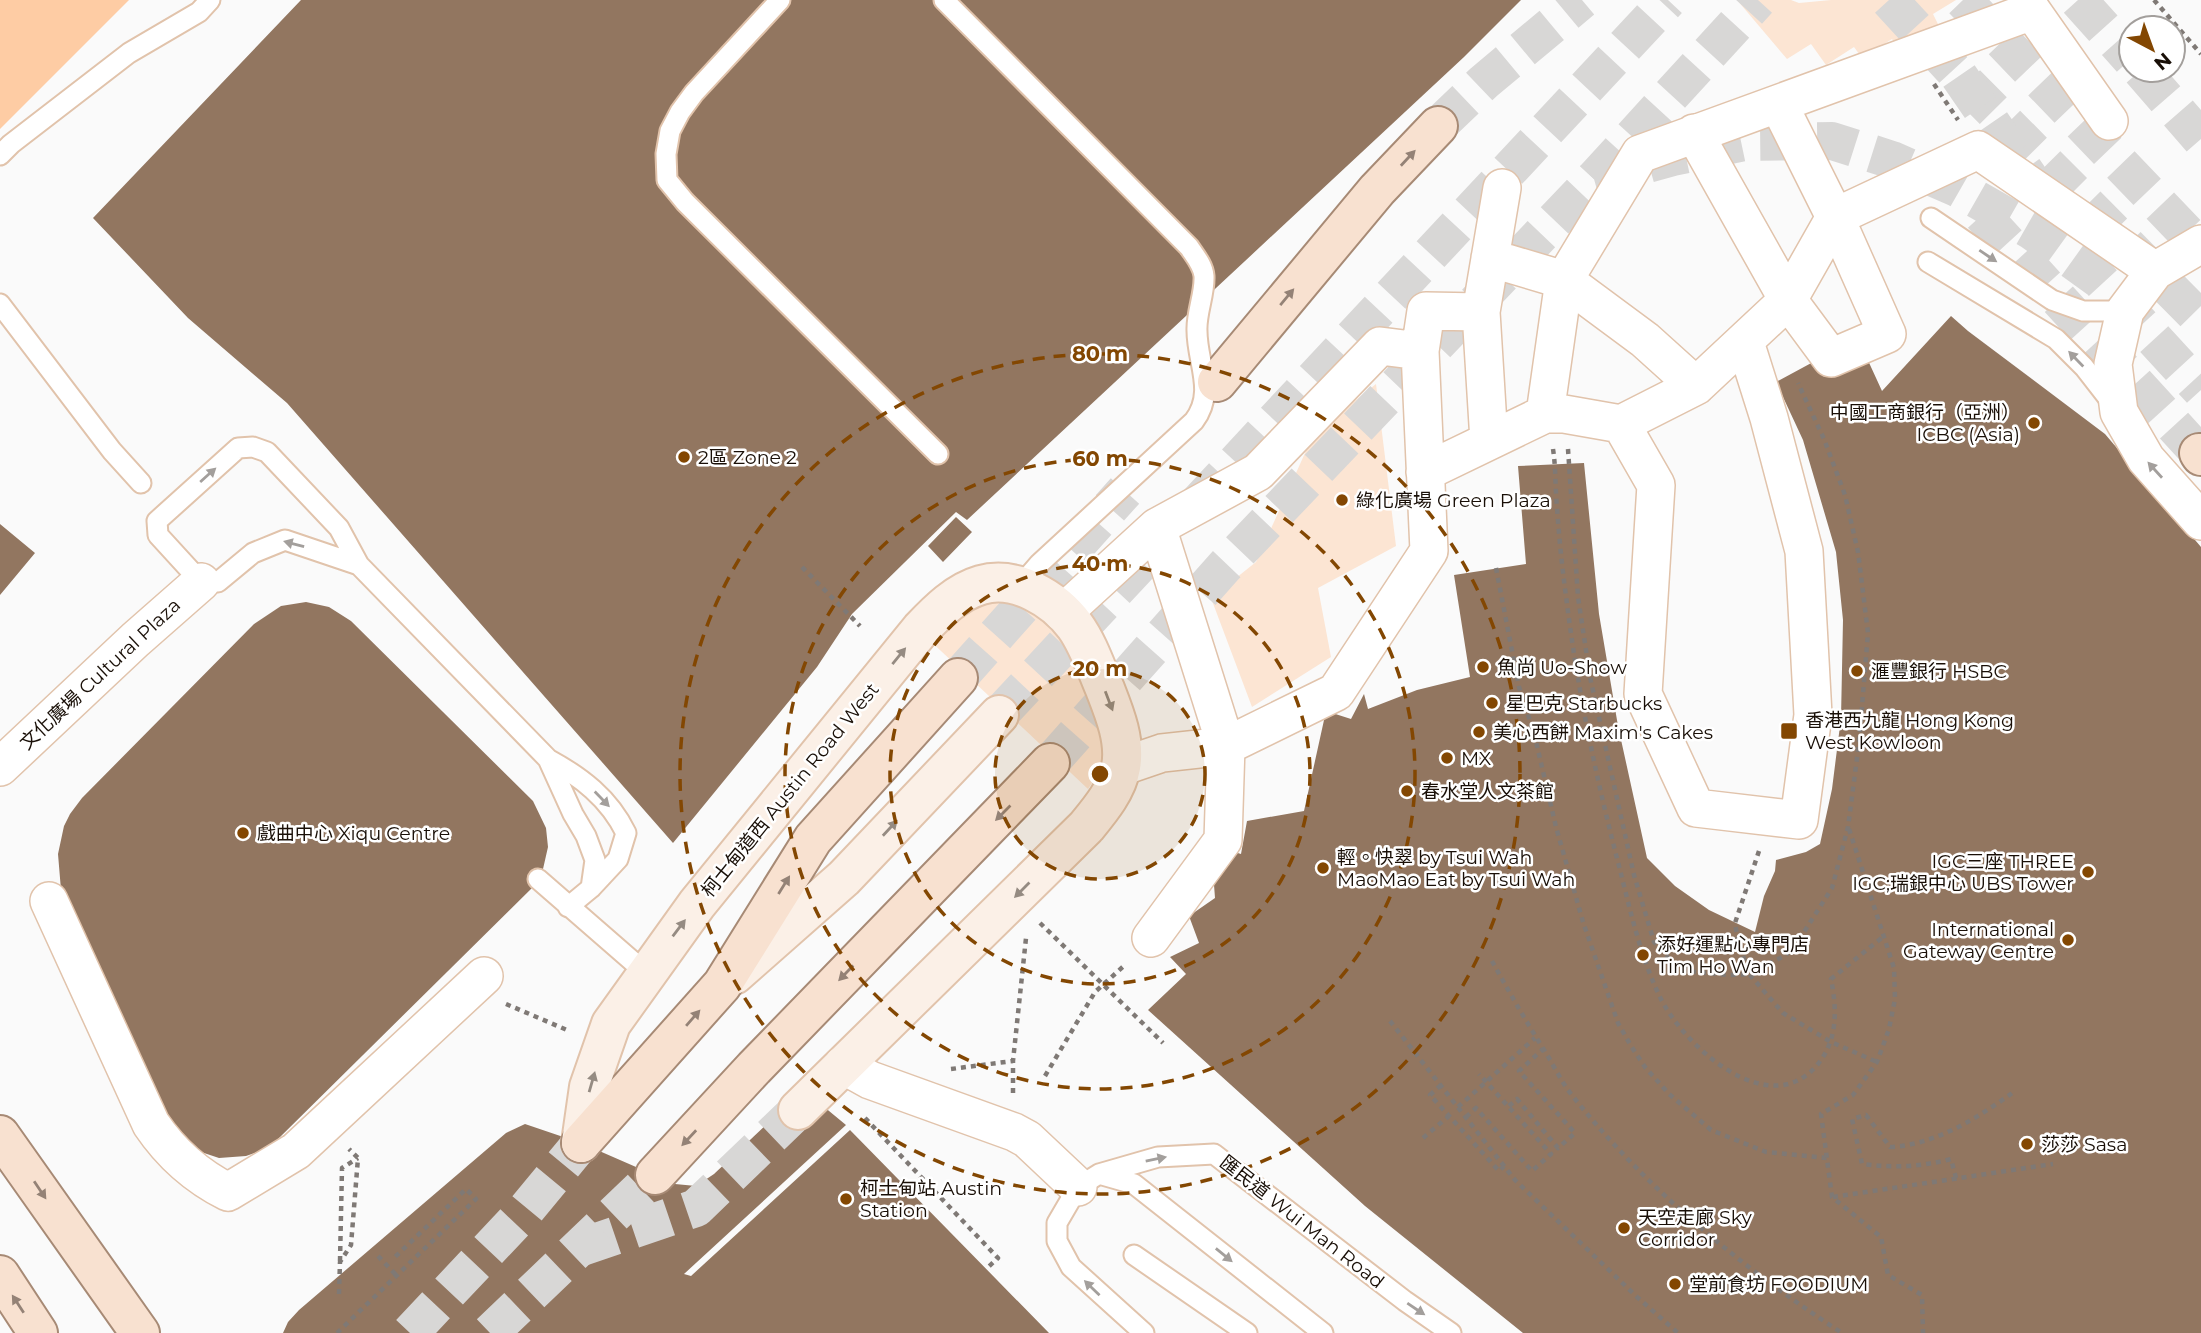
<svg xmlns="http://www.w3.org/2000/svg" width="2201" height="1333" font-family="Montserrat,'Noto Sans TC',sans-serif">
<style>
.green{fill:#fce5d3}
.water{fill:#fecca4}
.building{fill:#927660}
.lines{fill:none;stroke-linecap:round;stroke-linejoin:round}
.secondary-tunnel{stroke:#d8d7d6;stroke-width:38;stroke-dasharray:38 19;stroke-linecap:butt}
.primary-tunnel{stroke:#d8d7d6;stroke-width:38;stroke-dasharray:38 19;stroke-linecap:butt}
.lane-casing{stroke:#e1c3ab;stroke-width:23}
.street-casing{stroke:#e1c3ab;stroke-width:40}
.secondary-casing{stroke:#e1c3ab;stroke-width:42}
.primary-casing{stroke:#a78a75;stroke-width:42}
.path{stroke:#7f7975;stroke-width:4.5;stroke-dasharray:5 5;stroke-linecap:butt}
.lane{stroke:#fff;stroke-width:19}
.street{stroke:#fff;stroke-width:37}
.secondary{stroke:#fbf0e7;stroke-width:38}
.primary{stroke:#f8e1d0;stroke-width:38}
.oneway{fill:#948276}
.oneway2{fill:#a39f9c}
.oneway3{fill:#958b82}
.ring{fill:none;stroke:#834702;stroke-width:3.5;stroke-dasharray:12 9}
.poi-dot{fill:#834702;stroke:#fff;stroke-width:2.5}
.labels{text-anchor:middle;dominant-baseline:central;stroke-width:5;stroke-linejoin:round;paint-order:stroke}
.poi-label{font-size:19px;fill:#190f07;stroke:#fff;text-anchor:start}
.street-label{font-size:19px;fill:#190f07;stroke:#fff}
.centre{fill:#834702;stroke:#fff;stroke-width:3.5}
.ring-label{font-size:21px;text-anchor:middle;font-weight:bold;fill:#834702;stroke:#fff;stroke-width:5;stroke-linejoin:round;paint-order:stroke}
</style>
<rect width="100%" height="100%" fill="#fafafa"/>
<path class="green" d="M1737,0h54l8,3 32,-3h125l-23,14 6,12 -40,24 -7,-11 -30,19 -8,-11 -28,18 -15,-21 -24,15z
M1376,384l20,162 -78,42 13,69 -79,50 -41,-109 45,-36 58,-129z
M987,603c16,0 32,1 47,9 7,4 16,11 21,17 18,20 48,94 48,120 0,14 -7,29 -15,40l-163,-153 17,-15z"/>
<path class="water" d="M0,0h129l-129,129z"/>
<path class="building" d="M301,0h1220l-57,57 -497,463 -11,-8 -104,102 -35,53 -144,176 -386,-440 -99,-85 -95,-100z
M1951,316l17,15 137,103 96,113v786h-678l-158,-127 -217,-196 38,-36 -16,-17 29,-14 -10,-27 26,-18 -4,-53 30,9 6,-33 57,-10 22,-100 25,8 13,-25 4,15 49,-19 53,-13 -16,-102 72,-11 -8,-98 66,-3 15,151 19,112 29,132 28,28 34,24 46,22 9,-36 11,-25 1,-11 30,-8 14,-8 12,-55 9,-71 2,-98 -7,-68 -33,-112 -27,-58 39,-21 9,16 36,-34 22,48z
M956,517l16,15 -29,30 -15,-16z
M0,524l35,29 -35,42z
M306,602l23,5 22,14 182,180 13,27 2,19 -5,22 -10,18 -256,253 -14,10 -17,6 -27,2 -21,-7 -30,-30 -107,-231 -3,-36 6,-28 6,-12 12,-16 172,-174 27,-18z
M790,1102l33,4 23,19 -162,149 7,2 159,-146 199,203h-766l5,-11 11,-12 207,-177 19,-9 56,19 94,41 21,2 18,-12z"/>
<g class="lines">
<path class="secondary-tunnel" d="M1889,0l70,76 242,244
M1963,0l238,248
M1594,179l164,-179
M1197,504l471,-504
M999,715l157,-168
M579,1248l117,-40 102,-98"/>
<path class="primary-tunnel" d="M2078,0l53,59
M2141,70l60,69
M1959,76l80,116
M1438,126l46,-44 98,-82
M1982,215l217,238
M958,678l167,-187
M1050,763l174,-196 370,-388 79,-22 71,-15 88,-1 60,19 65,28 75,43 68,49 101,110
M410,1333l114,-121 57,-69
M490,1333l165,-158"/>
<defs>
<path id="lane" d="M780,0l-86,93 -14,19 -10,19 -4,23 1,26 18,22 253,252
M944,0l245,247c6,9 14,18 15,29 1,18 -8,37 -7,55 0,32 19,61 -3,90l-155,143 -19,22
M0,155l11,-11 118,-91 70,-41 11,-12
M1931,218l121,82 31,11h42
M1928,262l128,77 28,28 28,36
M0,304l112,147 29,32
M359,565l-74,-25 -32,13 -35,29h-17l-43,-47 -1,-14 81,-73 15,-1 14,5 72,76 20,37 189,194c33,18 61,39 78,74l-8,26 -27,29 -23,19
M548,759l25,55 13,22 9,24 -4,28
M538,879l108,94
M1099,1174l35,10 189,149
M1134,1255l113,78
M1144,1333l-73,-66 -14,-26v-18l21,-36 21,-13 59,-17 56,-3 191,147 46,32"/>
<path id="street" d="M1694,133l94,167 43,58 56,-24 -52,-117 -56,-112
M2201,244l-46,27 -30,40 -12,53 6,48 27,47 55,62
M1490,258l74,22 81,60 51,46
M1481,312l8,129
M1545,414l19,-134 76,-126 392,-143 77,110
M1621,424l35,61 -13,209 53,114 103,12 14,-105 -9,-164 -35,-133 -24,-76
M1425,472l120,-58h19l57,10 75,-38 92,-86 47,-83 143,-67 177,121
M1063,613l94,-86 101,-55 122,-126 40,5 6,-40 55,1 21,-124
M0,767l135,-127 66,-58
M1121,767l41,-14 64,-7 110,-54 93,-141 -9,-200
M49,901l102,223c21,31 45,52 77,68l68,-41 188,-175
M1151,938l72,-98 3,-94 -69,-219
M843,1065l27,15 144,52 13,7 51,48"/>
<path id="secondary" d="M734,975l110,-97 155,-163
M581,1143l8,-56 22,-63 86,-120 224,-275c17,-18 36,-37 60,-44 35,-10 74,14 94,41 13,18 21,42 30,63 9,23 21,52 16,78 -4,23 -21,43 -35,60l-288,283"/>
<path id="primary" d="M1217,382l160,-192 61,-64
M2199,453l2,3
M0,1135l140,198
M581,1143l141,-158 91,-146 145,-161
M655,1175l99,-107 296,-305
M0,1275l38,58"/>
</defs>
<use href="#lane" class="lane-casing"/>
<use href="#street" class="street-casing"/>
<use href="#secondary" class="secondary-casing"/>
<use href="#primary" class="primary-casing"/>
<path class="path" d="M2154,0l47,54
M1934,84l24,36
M1553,449c3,19 2,38 4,58 2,30 5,60 9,89 11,91 30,182 53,270 11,43 21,90 41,131 23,48 109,127 158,67 20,-25 19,-55 13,-85l53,-43
M1568,449l10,148 12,80 44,198 20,67 19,21 22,9 35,3 19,-1 37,-19 18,-23 28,-44 16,-61 11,-84 9,-110 -10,-81 -13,-57 -21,-56 -26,-56
M802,567l58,59
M1496,568l23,119 15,46 22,94 27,95 35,101 13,23 14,21 24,27 42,36 55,22 61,6
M1849,829l45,139 1,31 -6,30 -12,33 -24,33 -32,19 11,83 49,40 7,38 34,20 1,38
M1759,851l-24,72 3,18 11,33 34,39 48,29 46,20
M1040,923l123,120
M1492,961c17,31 35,62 54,92 8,13 15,28 25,41 75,95 170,173 271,239
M506,1004l61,26
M1390,1021l125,159 122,117 41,36
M951,1069l62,-8
M1045,1076l50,-84 31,-28
M1441,1085l-11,10 69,76 5,-5
M1013,1093v-32l13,-123
M1509,1106l8,-7 41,49 17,-15 -56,-62 24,-22
M1458,1107l77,-69
M1466,1117l10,-9 56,63 19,-17 -72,-80
M865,1118l133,140 -12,11
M1423,1138l26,-22
M1956,1178l-5,-19c-31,8 -58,9 -89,5l-10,-45 14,-4 24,32c46,-2 89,-30 125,-56
M1833,1197l220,-33
M378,1256l19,20
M340,1261l2,-93 16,-10
M339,1294l1,-32 11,-17 7,-87 -9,-9
M337,1333l139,-134 -10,-10 -72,69"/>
<use href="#lane" class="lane"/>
<use href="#street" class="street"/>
<use href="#secondary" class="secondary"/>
<use href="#primary" class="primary"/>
</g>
<defs><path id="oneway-solid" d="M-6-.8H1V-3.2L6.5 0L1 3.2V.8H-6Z" transform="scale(1.75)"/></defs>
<g class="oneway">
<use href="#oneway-solid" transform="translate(1408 158) rotate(-47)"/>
<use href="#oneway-solid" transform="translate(1287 297) rotate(-50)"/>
<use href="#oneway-solid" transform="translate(1003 813) rotate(135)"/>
<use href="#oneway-solid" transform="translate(784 885) rotate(-58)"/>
<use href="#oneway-solid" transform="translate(846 973) rotate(134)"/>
<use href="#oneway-solid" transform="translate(693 1018) rotate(-49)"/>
<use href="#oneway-solid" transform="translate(689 1138) rotate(133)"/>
<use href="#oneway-solid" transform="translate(40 1190) rotate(56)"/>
<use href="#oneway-solid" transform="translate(18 1304) rotate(-123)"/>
</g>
<g class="oneway2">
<use href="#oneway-solid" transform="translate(1988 256) rotate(34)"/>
<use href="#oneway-solid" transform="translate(2076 359) rotate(-134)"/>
<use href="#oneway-solid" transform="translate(2155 470) rotate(-132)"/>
<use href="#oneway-solid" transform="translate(208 475) rotate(-42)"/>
<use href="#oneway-solid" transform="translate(294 544) rotate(-165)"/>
<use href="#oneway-solid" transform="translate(602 799) rotate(46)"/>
<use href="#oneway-solid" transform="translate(1156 1159) rotate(-11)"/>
<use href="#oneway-solid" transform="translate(1224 1255) rotate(39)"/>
<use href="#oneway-solid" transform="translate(1092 1288) rotate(-136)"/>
<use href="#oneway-solid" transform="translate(1416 1309) rotate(34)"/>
</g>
<g class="oneway3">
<use href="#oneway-solid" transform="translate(899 656) rotate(-51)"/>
<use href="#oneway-solid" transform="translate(1109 701) rotate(69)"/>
<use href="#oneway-solid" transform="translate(890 828) rotate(-47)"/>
<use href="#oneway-solid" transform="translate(1022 890) rotate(135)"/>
<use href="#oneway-solid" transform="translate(679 928) rotate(-53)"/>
<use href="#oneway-solid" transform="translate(592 1082) rotate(-74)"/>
</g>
<circle cx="1100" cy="774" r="105" fill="#834702" fill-opacity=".12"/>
<g class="ring">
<circle cx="1100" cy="774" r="105"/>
<circle cx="1100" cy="774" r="210"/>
<circle cx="1100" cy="774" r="315"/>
<circle cx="1100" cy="774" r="420"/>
</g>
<g class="poi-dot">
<circle cx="2034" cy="423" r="7"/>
<circle cx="684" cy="457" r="7"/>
<circle cx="1342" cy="500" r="7"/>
<circle cx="1483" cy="667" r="7"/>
<circle cx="1857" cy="671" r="7"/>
<circle cx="1492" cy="703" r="7"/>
<rect x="1780" y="722" width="18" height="18" rx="3.5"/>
<circle cx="1479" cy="732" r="7"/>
<circle cx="1447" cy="758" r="7"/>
<circle cx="1407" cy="791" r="7"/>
<circle cx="243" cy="833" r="7"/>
<circle cx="1323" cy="868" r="7"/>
<circle cx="2088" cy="872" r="7"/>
<circle cx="2068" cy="940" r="7"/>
<circle cx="1643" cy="955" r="7"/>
<circle cx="2027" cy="1144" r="7"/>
<circle cx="846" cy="1199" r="7"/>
<circle cx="1624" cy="1228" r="7"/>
<circle cx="1675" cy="1284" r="7"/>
</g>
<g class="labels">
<g class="poi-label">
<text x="2020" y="412" text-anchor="end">中國工商銀行（亞洲）<tspan x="2020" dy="22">ICBC (Asia)</tspan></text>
<text x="698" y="457">2區 Zone 2</text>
<text x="1356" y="500">綠化廣場 Green Plaza</text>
<text x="1497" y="667">魚尚 Uo-Show</text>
<text x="1871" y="671">滙豐銀行 HSBC</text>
<text x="1506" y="703">星巴克 Starbucks</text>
<text x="1805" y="720">香港西九龍 Hong Kong<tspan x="1805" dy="22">West Kowloon</tspan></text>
<text x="1493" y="732">美心西餅 Maxim's Cakes</text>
<text x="1461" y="758">MX</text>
<text x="1421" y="791">春水堂人文茶館</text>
<text x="257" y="833">戲曲中心 Xiqu Centre</text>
<text x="1337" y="857">輕。快翠 by Tsui Wah<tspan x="1337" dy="22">MaoMao Eat by Tsui Wah</tspan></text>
<text x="2074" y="861" text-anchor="end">IGC三座 THREE<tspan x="2074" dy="22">IGC;瑞銀中心 UBS Tower</tspan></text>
<text x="2054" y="929" text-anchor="end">International<tspan x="2054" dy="22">Gateway Centre</tspan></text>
<text x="1657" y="944">添好運點心專門店<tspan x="1657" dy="22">Tim Ho Wan</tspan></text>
<text x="2041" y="1144">莎莎 Sasa</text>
<text x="860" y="1188">柯士甸站 Austin<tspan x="860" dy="22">Station</tspan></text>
<text x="1638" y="1217">天空走廊 Sky<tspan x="1638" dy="22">Corridor</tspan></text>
<text x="1689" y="1284">堂前食坊 FOODIUM</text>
</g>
<g class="street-label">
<text transform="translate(100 674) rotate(-43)">文化廣場 Cultural Plaza</text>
<text transform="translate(790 790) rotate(-51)">柯士甸道西 Austin Road West</text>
<text transform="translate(1302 1222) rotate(38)">匯民道 Wui Man Road</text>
</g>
</g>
<circle cx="1100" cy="774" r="10" class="centre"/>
<g class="ring-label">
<text x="1100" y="361">80 m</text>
<text x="1100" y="466">60 m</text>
<text x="1100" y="571">40 m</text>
<text x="1100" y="676">20 m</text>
</g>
<g transform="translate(2152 49) rotate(139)"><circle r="33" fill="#ffffff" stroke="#a39f9c" stroke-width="2"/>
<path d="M0-5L12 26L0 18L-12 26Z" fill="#834702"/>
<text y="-10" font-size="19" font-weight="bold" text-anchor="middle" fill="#190f07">N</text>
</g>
</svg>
